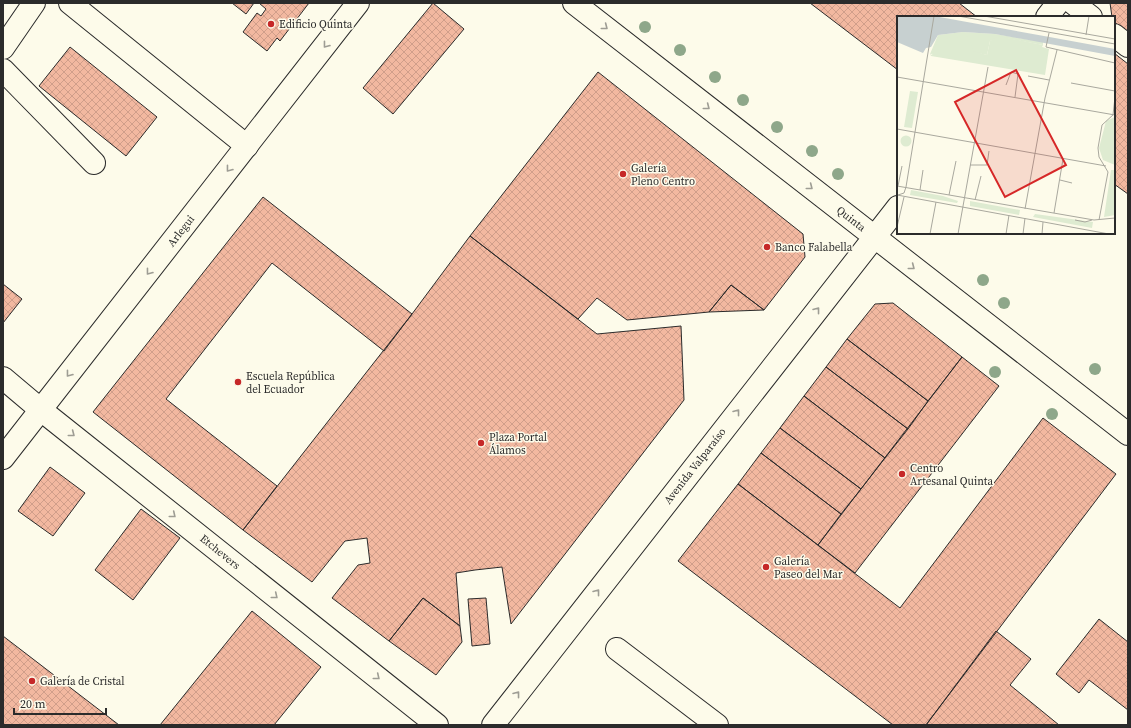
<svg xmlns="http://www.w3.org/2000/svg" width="1131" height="728" font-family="'Source Serif 4',serif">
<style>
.building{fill:url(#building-cross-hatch);stroke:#2b2b2b}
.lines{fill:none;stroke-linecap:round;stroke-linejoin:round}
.minor-casing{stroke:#2b2b2b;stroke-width:24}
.major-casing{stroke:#2b2b2b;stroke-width:24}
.minor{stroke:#fdfbea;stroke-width:22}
.major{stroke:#fdfbea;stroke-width:22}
.tree{fill:#8ea78a}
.oneway{stroke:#9e9d94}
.poi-dot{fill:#c62828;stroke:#fdfbea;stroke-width:1.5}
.labels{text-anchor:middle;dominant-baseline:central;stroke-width:3;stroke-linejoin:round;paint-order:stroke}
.poi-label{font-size:11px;fill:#2b2b2b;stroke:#fdfbea;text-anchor:start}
.street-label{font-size:11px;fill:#2b2b2b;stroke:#fdfbea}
.inset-road{fill:none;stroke:#a9a89e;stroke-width:1}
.view{fill:#d62828;fill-opacity:0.15;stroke:#d62828;stroke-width:2}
.inset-edge{fill:none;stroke:#2b2b2b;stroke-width:2}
</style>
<defs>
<pattern id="building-cross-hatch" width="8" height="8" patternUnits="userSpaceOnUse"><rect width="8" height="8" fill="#f2b8a0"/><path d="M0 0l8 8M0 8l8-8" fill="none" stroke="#d09e8a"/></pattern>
</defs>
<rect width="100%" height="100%" fill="#fdfbea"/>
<path class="building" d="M232,3h22l-8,11z
M259,3h50l-29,38 -3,-3 -10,13 -24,-19 14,-19 4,3 5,-7z
M433,3l31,26 -71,85 -30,-26z
M810,3h149l18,14h-79v53z
M1110,3h18v29l-14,-10v-5h-2z
M70,47l87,70 -31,39 -87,-70z
M1114,53l14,11v130l-14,-10z
M598,72l205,162 2,23 -41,53 -33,-25 -22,27 -82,8 -30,-22 -19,21 -108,-83z
M263,197l149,117 -28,37 -112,-88 -106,136 111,87 -34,44 -150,-118z
M470,236l127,98 84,-8 3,74 -173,224 -9,-57 -27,3 -19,3 4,53 -37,-28 -34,43 -57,-43 26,-33 12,-2 -3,-25 -22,3 -33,41 -69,-52 169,-216z
M3,284l19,15 -19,24z
M731,285l33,25 -55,2z
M893,303l69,54 -34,44 -81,-62 28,-35z
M847,339l81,62 -20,28 -82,-62z
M962,357l37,29 -144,187 -37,-28z
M826,367l82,62 -23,29 -81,-62z
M804,396l81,62 -24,31 -81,-61z
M1043,418l73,56 -190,251h-33l-215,-164 60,-77 162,124z
M780,428l81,61 -20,25 -80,-61z
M761,453l80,61 -23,31 -80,-61z
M50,467l35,26 -32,43 -35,-25z
M141,509l39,29 -47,62 -38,-30z
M423,598l37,28 2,16 -26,33 -47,-34z
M486,598l4,46 -18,2 -4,-47z
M252,611l69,56 -47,58h-114z
M1099,619l29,23v68l-39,-30 -10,13 -23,-19z
M996,631l35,28 -21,26 49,40h-133z
M3,636l116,89h-116z"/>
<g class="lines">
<defs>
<path id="minor" d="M70,3l177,143
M574,3l554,431
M1073,3l18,14
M1047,17l11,-14
M1114,35l14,11
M3,48l31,-45
M3,70l91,93
M3,378l38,32 396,315
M617,649l100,76
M493,725l405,-518"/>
<path id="major" d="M3,458l355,-455"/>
</defs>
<use href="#minor" class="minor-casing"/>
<use href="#major" class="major-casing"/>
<use href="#minor" class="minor"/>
<use href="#major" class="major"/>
</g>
<g class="tree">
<circle cx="645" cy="27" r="6"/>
<circle cx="680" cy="50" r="6"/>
<circle cx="715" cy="77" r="6"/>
<circle cx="743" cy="100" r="6"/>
<circle cx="777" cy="127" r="6"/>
<circle cx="812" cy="151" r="6"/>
<circle cx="838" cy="174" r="6"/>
<circle cx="983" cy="280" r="6"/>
<circle cx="1004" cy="303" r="6"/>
<circle cx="1095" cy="369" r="6"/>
<circle cx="995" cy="372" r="6"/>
<circle cx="1052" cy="414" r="6"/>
</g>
<defs><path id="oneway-chevron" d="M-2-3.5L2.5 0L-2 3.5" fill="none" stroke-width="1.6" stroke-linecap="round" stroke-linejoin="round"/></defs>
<g class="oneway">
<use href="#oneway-chevron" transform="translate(605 27) rotate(38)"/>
<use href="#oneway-chevron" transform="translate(326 45) rotate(128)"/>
<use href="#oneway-chevron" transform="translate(707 107) rotate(38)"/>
<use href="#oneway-chevron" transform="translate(229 169) rotate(128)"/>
<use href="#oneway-chevron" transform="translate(810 187) rotate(38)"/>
<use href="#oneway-chevron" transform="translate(912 267) rotate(38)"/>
<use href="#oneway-chevron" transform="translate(149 272) rotate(128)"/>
<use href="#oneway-chevron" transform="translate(817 310) rotate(-52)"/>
<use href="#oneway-chevron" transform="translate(69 374) rotate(128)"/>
<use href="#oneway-chevron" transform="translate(737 412) rotate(-52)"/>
<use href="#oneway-chevron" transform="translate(72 434) rotate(38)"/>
<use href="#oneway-chevron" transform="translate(173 515) rotate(39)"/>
<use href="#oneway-chevron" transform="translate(597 592) rotate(-52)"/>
<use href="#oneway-chevron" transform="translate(275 596) rotate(39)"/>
<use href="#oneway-chevron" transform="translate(377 677) rotate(39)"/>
<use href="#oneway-chevron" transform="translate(517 694) rotate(-52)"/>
</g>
<g class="poi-dot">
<circle cx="271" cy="24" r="4"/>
<circle cx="623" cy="174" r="4"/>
<circle cx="767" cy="247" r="4"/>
<circle cx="238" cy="382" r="4"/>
<circle cx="481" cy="443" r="4"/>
<circle cx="902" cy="474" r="4"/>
<circle cx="766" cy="567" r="4"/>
<circle cx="32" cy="681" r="4"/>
</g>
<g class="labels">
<g class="poi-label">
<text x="279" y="24">Edificio Quinta</text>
<text x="631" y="168">Galería<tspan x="631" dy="13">Pleno Centro</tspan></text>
<text x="775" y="247">Banco Falabella</text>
<text x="246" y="376">Escuela República<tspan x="246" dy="13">del Ecuador</tspan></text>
<text x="489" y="437">Plaza Portal<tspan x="489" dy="13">Álamos</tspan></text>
<text x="910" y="468">Centro<tspan x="910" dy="13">Artesanal Quinta</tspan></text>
<text x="774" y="561">Galería<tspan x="774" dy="13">Paseo del Mar</tspan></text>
<text x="40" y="681">Galería de Cristal</text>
</g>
<g class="street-label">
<text transform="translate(851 219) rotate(38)">Quinta</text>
<text transform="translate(181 231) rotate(-52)">Arlegui</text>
<text transform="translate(695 466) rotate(-52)">Avenida Valparaíso</text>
<text transform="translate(220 552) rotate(39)">Etchevers</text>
</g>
</g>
<g transform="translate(897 16)">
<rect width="218" height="218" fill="#fdfbea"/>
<path d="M66,16l32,2 48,8v3l-38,-7 -15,3 -3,14 -14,-3 -43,2 8,-19zM14,174l32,6 15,5 -1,2 -47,-8zM73,185l50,9 -1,5 -49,-9zM138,198l58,8 -1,6 -59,-11z" fill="#deebd1"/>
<path d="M71,20l5,15 14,4 3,-14 8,-5 45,9 -1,2 7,2 -4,26 -114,-19 -1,-2 2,1 6,-16z" fill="#deebd1"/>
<path d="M13,75l8,1 -6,36 -8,-1zM218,101v48l-12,-5 -4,-12 7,-27zM3.5 125a5.5 5.5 0 1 1 11 0a5.5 5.5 0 1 1-11 0ZM214,154h4v45l-11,2z" fill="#deebd1"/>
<path d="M0,0h37l110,20 71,13v7l-120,-22 -32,-2 -25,3 -7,12 -5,1 -3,5 -26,-11z" fill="#c7d0d0"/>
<path class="inset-road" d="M61,0l157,28M87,0l131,23M152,17l-3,14 69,16M189,19l3,-19M131,60l21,4M0,61l218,38M174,67l44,8M109,69l5,-13 7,2 -3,23M216,99l2,-18M0,113l209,37M73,149h17l2,-14M163,164l12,3M0,170l197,34 21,-2M1,170l4,-20M23,174l3,-20M0,179l212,39M1,179l6,-2 2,-6 28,-171M52,179l7,-34M78,184l6,-24M128,193l20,-111 12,-48M157,197l9,-54M178,204l10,2 7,-2M202,204l9,-48 -9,-15 -1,-9 4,-23 12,-11M0,211l7,-30M33,218l6,-32M61,218l30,-167M109,218l3,-19M126,218l2,-16M145,218l1,-12"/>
<path class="view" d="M119,54l50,95 -61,32 -50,-95z"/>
<rect width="218" height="218" class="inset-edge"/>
</g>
<rect width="1131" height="728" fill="none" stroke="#2b2b2b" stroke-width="8"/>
<path d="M14 708v6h92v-6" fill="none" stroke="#2b2b2b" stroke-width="2"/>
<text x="20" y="708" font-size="12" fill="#2b2b2b" stroke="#fdfbea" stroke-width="3" paint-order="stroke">20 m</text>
</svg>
